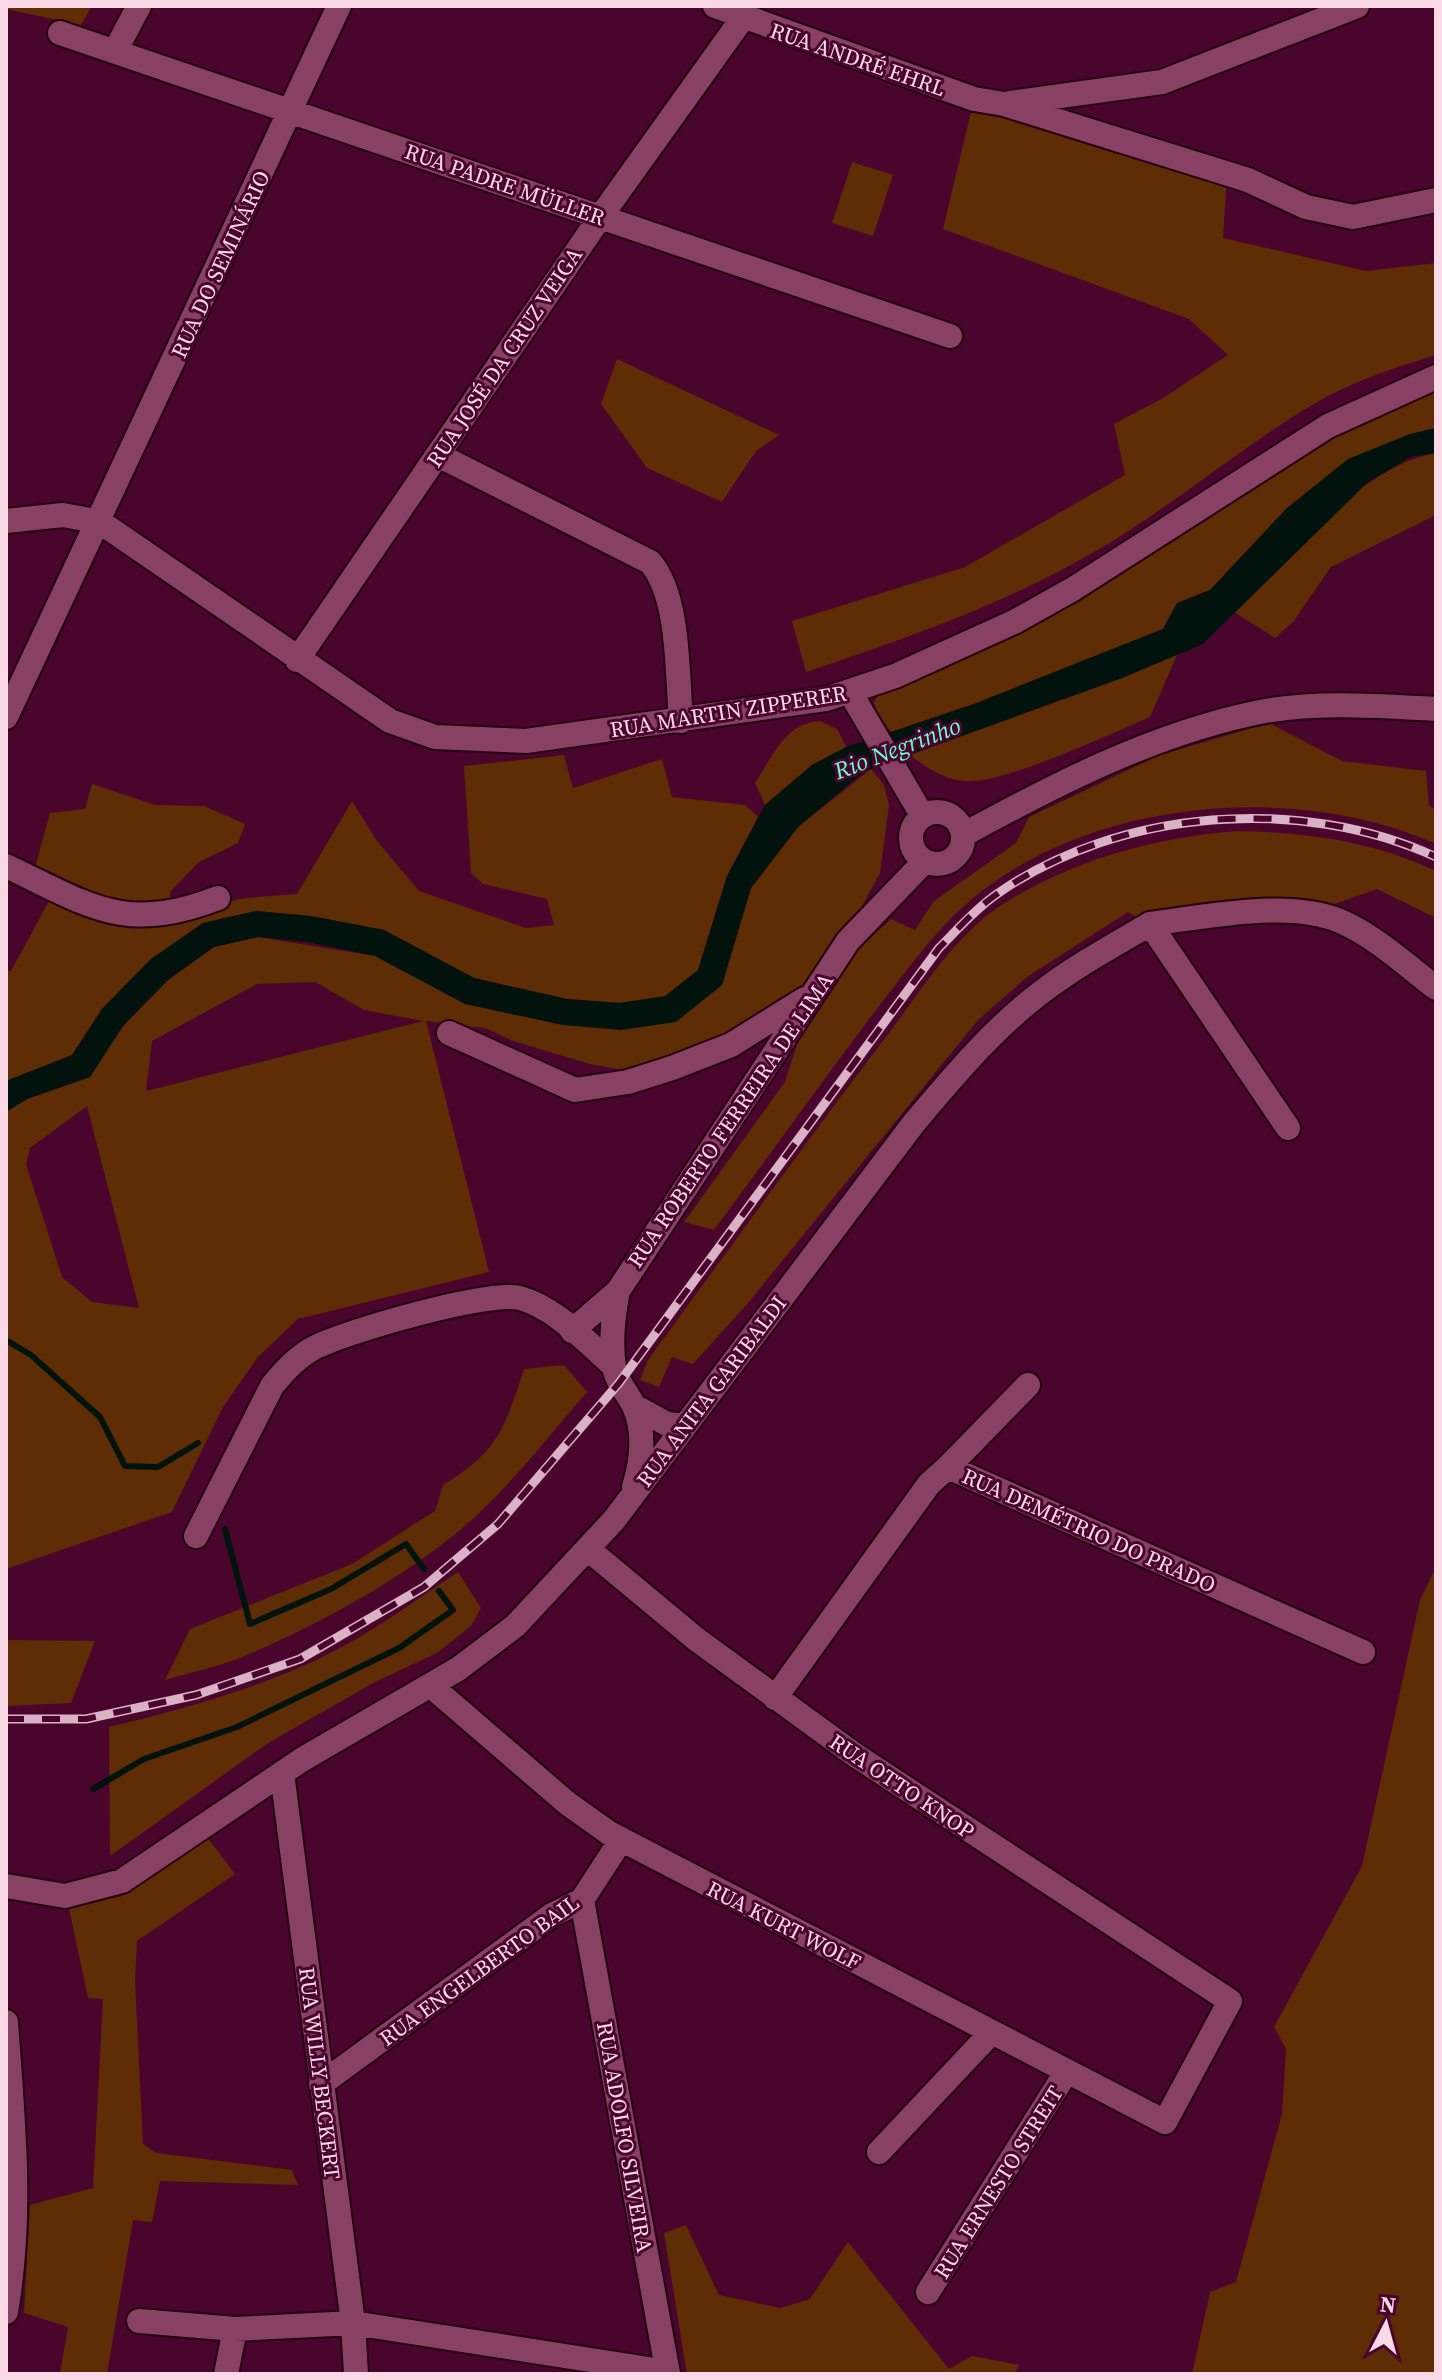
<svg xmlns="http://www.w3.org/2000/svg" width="1442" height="2380" font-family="'Source Serif 4',serif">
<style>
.green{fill:#5e2c05;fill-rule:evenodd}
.water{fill:#02130e}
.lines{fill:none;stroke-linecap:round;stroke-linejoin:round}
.stream{stroke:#02130e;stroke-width:6}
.minor-casing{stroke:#220213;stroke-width:28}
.minor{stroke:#894163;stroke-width:24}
.rail-casing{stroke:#dab2c5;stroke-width:9}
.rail{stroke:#49052c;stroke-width:6;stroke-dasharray:18;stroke-linecap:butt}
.labels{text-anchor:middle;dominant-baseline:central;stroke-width:6;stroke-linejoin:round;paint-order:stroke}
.street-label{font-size:22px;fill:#fad8e6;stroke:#49052c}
.water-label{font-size:24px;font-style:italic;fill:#6cffd6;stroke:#49052c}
</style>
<rect width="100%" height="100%" fill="#49052c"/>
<path class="green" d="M6,6h86l-11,19 -75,-16z
M974,99l253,75 -4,64 143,33 70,-8v92c-43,13 -85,27 -124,50 -72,43 -138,100 -211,143 -95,56 -191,89 -295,124l-14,-51 173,-54 160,-92 -11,-51 51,-27 63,-42 -39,-36 -246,-90z
M852,162l41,13 -20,61 -41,-13z
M617,359l162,76 -23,16 -34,51 -75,-34 -46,-64z
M1436,388v40l-26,6 -123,74 -77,82 -33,13 -14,26 -189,75 -83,28 -14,-19 -3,-11 6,-10 162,-71 271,-177z
M1436,453v62l-105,52 -38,55 -18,16 -41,-26c54,-54 124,-145 202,-159z
M1177,655l-27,62c-40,17 -148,68 -186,64 -22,-2 -37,-14 -55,-26l213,-77z
M820,721l17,8 9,18 -34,18 -47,40 -10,-22c18,-27 30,-60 65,-62z
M1269,723l73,38 84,10 3,34 7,5v34c-139,-63 -347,-45 -465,56 -37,31 -65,72 -95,110 -55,73 -108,147 -162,220l-30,-8 101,-140 14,-44 54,-84 38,-35 24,11 19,-29 82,-58 13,-26 131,-62z
M564,755l9,33 89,-29 10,38 73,8 13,12 -31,59 -29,94 -33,27 -45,6 -53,-4 -93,-21 -90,-48 -73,-14 -55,-5 -53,12 -52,36 -49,50 -30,46 -66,26v-110h5l44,-81 -23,-12 18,-65 35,-4 7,-25 63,21 49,1 41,18 -7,19 -39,19 -29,30v21l76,-15 51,-4 55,-93 25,40 42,50 107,37 28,-3 -7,-26 -64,-15 -12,-11 -7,-107z
M871,769l13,16 5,20 -9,68 -19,35 -71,101 -138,66 -62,-11 -77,-23 -28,-13 -59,-7 63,251 -191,47 -40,38 -35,50 -51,105 -166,57v-457l21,-13 63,-22 33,-51 45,-46 46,-33 44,-10 117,19 89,47 99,22 159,-40 29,-97 47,-61zM315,982l49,28 59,11 -277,70 6,-50 105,-57zM87,1106l52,202h-1l-46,-6 -30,-25 -36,-113 4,-16z
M1236,831c70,1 136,10 200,40v47l-59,-29 -65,23 -162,12 -22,-12 -101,65 -49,43 -230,283 -55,61 -21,-7 -13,30 -19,-7 8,-20c80,-109 159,-220 241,-327 34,-45 68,-101 117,-131 71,-43 147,-64 230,-71z
M564,1365l23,27c-42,48 -83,103 -133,143 -61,49 -135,89 -207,120 -25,11 -55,17 -82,25l25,-51 162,-65 83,-53 8,-26c55,-33 62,-58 81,-116z
M1436,1567v807h-244l18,-82 26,-10 46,-168 4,-65 -12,-22 88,-161 58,-266z
M458,1572l23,36 -10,18 -34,27 -62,29 -107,61 -158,113 -1,-129c78,-19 159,-41 231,-79 41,-22 79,-50 118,-76z
M6,1640l89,1 -24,62 -65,3z
M207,1837l28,37 -98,67 -2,40 8,163 13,9 136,17 6,15 -138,-4 -8,41 -19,-2 -26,154h-47l8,-47 -44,-14 6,-108 63,-17 10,-189 -15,-1 -19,-90 53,-12z
M686,2225l33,70 61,13 30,-9 38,-57 101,127 23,-13 47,9 -5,9h-327l-23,-141z"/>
<path class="water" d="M1436,428v25l-25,4 -44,26 -164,161 -81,34 -257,93 -67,56 -47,61 -29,97 -46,37 -55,8 -58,-5 -98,-21 -90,-48 -68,-14 -49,-5 -44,10 -46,33 -45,46 -33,51 -63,22 -21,13v-31l66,-26 30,-46 49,-50 52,-36 53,-12 55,5 73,14 90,48 93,21 53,4 45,-7 33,-26 29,-94 38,-71 47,-40 34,-18 128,-43 189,-75 14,-26 33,-13 77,-82 61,-49 62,-25z"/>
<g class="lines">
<path class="stream" d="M6,1340l25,15 69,62 25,49 33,1 40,-24
M225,1529l25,95 81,-35 75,-45 18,25
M93,1789l51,-30 93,-32 162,-79 54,-38 -14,-19"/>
<defs>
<path id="minor" d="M715,6l259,93 30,5 244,76 58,27 47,10 83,-17
M60,33l890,303
M115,51l24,-45
M1010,103l152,-21 195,-76
M438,455l212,107c30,34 27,114 31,159
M6,521l57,-6 37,7 290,199 45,16 91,4 300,-42 69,-23 119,-54 59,-33 255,-163 108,-49
M297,660l304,-444 141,-197
M850,692l72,123
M6,717l333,-711
M911 838a26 26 0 1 1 52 0a26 26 0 1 1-52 0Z
M963,835c93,-51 192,-102 297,-123 57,-11 119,-6 176,-3
M6,866c85,40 118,68 212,32
M1150,924c54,-7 139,-25 190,-3 35,15 66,44 96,67
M449,1033l126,57 53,-8 44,-14 59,-23 74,-46
M572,1331l46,-40
M634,1406l33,18 18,2
M948,1467l80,-82
M634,1487c8,-26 11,-56 0,-81 -7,-14 -17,-23 -20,-39 -4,-26 -1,-51 4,-76l230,-350 77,-80
M196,1536l76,-150c12,-15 24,-28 40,-37 31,-17 177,-59 208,-51 36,10 66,44 94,68
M431,1686l136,117 42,30 556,289 65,-121 -375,-246 -159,-116 -107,-89
M775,1698l154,-214 19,-17 415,185
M282,1773l71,550 3,51
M6,1886l59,10 57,-15 181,-122 155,-90 57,-43 99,-106 300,-397c38,-45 78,-93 125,-129 35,-27 73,-48 111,-70l138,204
M582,1900l86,474
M6,2022c7,102 17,189 0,290
M321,2084l231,-169 30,-15 39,-60
M879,2152l113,-120
M928,2292l139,-221
M139,2321l96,8 118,-6 315,49
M226,2374l9,-45"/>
</defs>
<use href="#minor" class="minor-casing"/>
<use href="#minor" class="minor"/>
<defs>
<path id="rail" d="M6,1719h80l110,-24 104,-36 124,-72 74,-63 121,-141 320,-435c18,-18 36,-39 58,-54 123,-86 304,-99 439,-37"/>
</defs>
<use href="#rail" class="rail-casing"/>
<use href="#rail" class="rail"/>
</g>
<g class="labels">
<g class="street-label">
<text transform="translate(858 59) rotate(19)">RUA ANDRÉ EHRL</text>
<text transform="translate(505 184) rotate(19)">RUA PADRE MÜLLER</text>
<text transform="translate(220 264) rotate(-65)">RUA DO SEMINÁRIO</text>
<text transform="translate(504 357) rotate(-56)">RUA JOSÉ DA CRUZ VEIGA</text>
<text transform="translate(728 711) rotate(-9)">RUA MARTIN ZIPPERER</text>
<text transform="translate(730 1120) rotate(-56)">RUA ROBERTO FERREIRA DE LIMA</text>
<text transform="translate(711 1391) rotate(-53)">RUA ANITA GARIBALDI</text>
<text transform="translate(1089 1530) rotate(24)">RUA DEMÉTRIO DO PRADO</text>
<text transform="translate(902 1786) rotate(34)">RUA OTTO KNOP</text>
<text transform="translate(784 1925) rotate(27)">RUA KURT WOLF</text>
<text transform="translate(479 1970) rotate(-36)">RUA ENGELBERTO BAIL</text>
<text transform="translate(320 2073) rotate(83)">RUA WILLY BECKERT</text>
<text transform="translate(625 2137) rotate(80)">RUA ADOLFO SILVEIRA</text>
<text transform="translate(998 2182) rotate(-58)">RUA ERNESTO STREIT</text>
</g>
<g class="water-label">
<text transform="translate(897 748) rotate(-21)">Rio Negrinho</text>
</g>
</g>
<rect width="1442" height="2380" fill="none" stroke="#fad8e6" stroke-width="16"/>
<g transform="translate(1386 2324) rotate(6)" stroke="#49052c" stroke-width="6" paint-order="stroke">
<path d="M0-6L14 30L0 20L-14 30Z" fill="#fad8e6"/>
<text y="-12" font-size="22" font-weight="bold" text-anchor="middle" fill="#fad8e6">N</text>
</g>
</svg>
